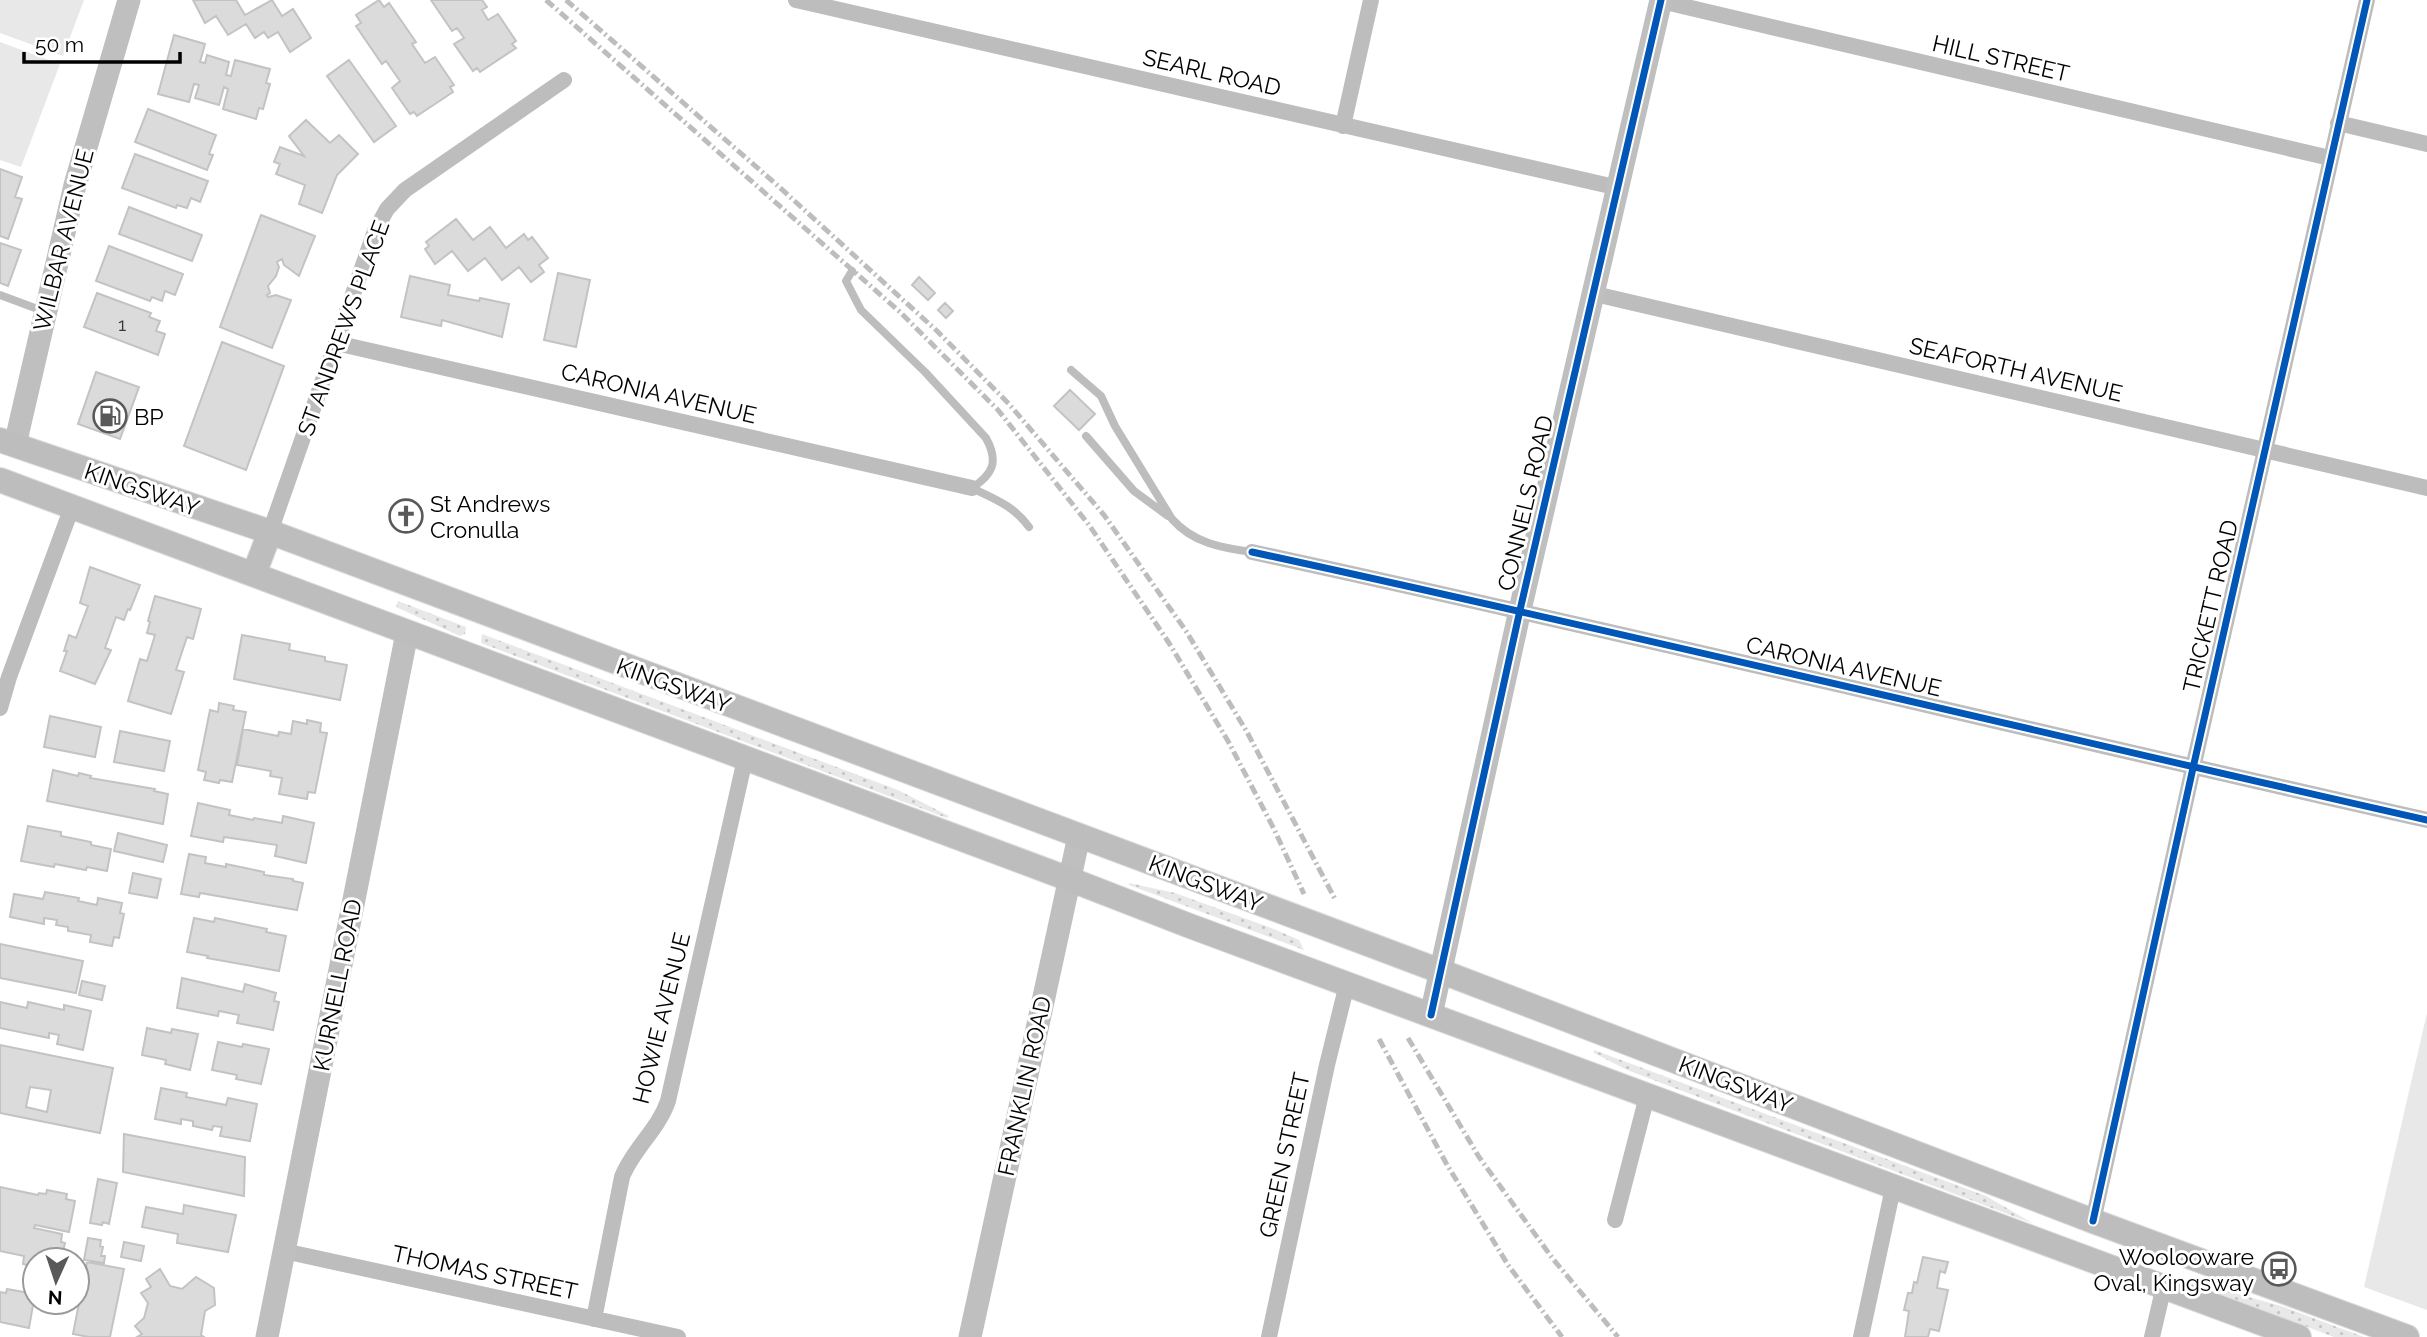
<svg xmlns="http://www.w3.org/2000/svg" width="2427" height="1337" font-family="Raleway,sans-serif">
<style>
.grass{fill:url(#grass-dots)}
.green{fill:#e8e8e8}
.building{fill:#dbdbdb;stroke:#c3c3c3;stroke-width:2;fill-rule:evenodd}
.lines{fill:none;stroke-linecap:round;stroke-linejoin:round}
.primary-casing{stroke:#dbdbdb;stroke-width:26}
.lane{stroke:#bdbdbd;stroke-width:8}
.street{stroke:#bdbdbd;stroke-width:16}
.secondary{stroke:#bfbfbf;stroke-width:23}
.primary{stroke:#bdbdbd;stroke-width:24}
.rail{stroke:#bdbdbd;stroke-width:5;stroke-dasharray:10 3.5 2 3.5;stroke-linecap:butt}
.cycleway-casing{stroke:#fff;stroke-width:11}
.cycleway{stroke:#0057b8;stroke-width:7}
.labels{text-anchor:middle;dominant-baseline:central;stroke-width:6;stroke-linejoin:round;paint-order:stroke}
.number-label{font-size:19px;fill:#373737}
.street-label{font-size:23px;fill:#000;stroke:#fff}
.poi-label{font-size:23px;fill:#000;stroke:#fff;text-anchor:start}
</style>
<defs>
<pattern id="grass-dots" width="8" height="8" patternUnits="userSpaceOnUse" patternTransform="scale(1.75)"><rect width="8" height="8" fill="#e8e8e8"/><path d="M2 2h.1M6 6h.1" fill="none" stroke="#c5c5c5" stroke-width="1.8" stroke-linecap="round"/></pattern>
</defs>
<rect width="100%" height="100%" fill="#fff"/>
<path class="grass" d="M398,601l68,26 -1,7 -5,2 -64,-29z
M482,634l416,156 51,26 -2,2 -466,-175z
M1129,883l46,10 99,36 25,11 5,10 -175,-65z
M1594,1050l392,146 48,28 -407,-154 -33,-17z
M2220,1289l61,17 83,31h-30l-114,-43z"/>
<path class="green" d="M0,0h84l-21,56 -63,-23z
M0,42l60,22 -39,103 -21,-7z
M2427,1013v297l-63,-23z"/>
<path class="building" d="M193,0h43l9,15 27,-15 10,16 11,-7 18,29 -21,14 -12,-20 -10,6 -4,-6 -9,6 -9,-14 -18,11 -12,-19 -11,7z
M379,0l5,7 5,-4 27,39 -4,2 13,19 10,-6 19,28 -4,2 3,5 -36,24 -3,-4 -4,2 -18,-26 8,-7 -14,-20 -4,3 -26,-38 5,-3 -5,-8z
M431,0h51l5,7 -5,3 6,10 10,-6 18,27 -4,3 4,4 -36,24 -3,-4 -4,3 -19,-27 10,-6 -7,-10 -5,3z
M174,35l31,9 -5,18 5,1 2,-8 22,7 -3,13 5,1 4,-16 35,9 -4,14 4,1 -7,25 -4,-1 -3,11 -33,-10 5,-20 -4,-2 -5,18 -24,-7 4,-13 -5,-1 -5,18 -31,-8z
M349,60l47,66 -22,16 -47,-66z
M148,109l68,26 -7,19 4,1 -6,15 -72,-28z
M306,120l24,23 9,-8 19,19 -21,21 -15,38 -23,-9 6,-19 -29,-11 4,-10 -6,-2 6,-15 24,9 -15,-20z
M135,154l73,27 -8,21 -9,-4 -4,10 -10,-3 -1,3 -54,-20z
M0,169l22,8 -7,20 7,2 -14,40 -8,-3z
M129,207l73,28 -10,26 -73,-27z
M261,215l54,21 -16,40 -15,-11 -2,-6 -5,3 2,5 -3,9 -8,10 2,7 -3,2 1,2 8,-2 15,5 -19,48 -52,-21z
M456,219l17,21 17,-13 16,21 18,-14 4,6 4,-3 16,21 -9,7 5,7 -13,10 -12,-15 -17,13 -17,-22 -17,13 -16,-20 -17,13 -10,-15 4,-3 -3,-4z
M0,243l21,7 -13,36 -8,-3z
M109,246l74,28 -8,21 -10,-4 -3,10 -10,-4 -2,4 -54,-20z
M558,273l32,7 -14,67 -32,-7z
M410,276l40,9 -2,10 31,6 1,-3 29,6 -7,33 -60,-17 -1,6 -40,-9z
M919,277l16,16 -7,7 -16,-15z
M97,293l54,20 -2,4 11,4 -4,10 9,3 -7,21 -74,-28z
M945,303l8,8 -7,7 -8,-8z
M222,342l62,24 -38,104 -62,-24z
M96,372l43,15 -19,52 -42,-15z
M1070,390l25,24 -16,16 -25,-24z
M90,567l50,18 -10,25 -2,-1 -4,11 -8,-3 -11,31 6,2 -16,34 -35,-13 7,-20h-3l5,-16 7,3 12,-32 -8,-3z
M155,596l46,13 -8,30 -6,-2 -11,33 8,2 -13,42 -43,-13 12,-42 7,2 8,-26 -8,-2 3,-11 -2,-1z
M242,635l48,9 -1,6 36,7v4l22,4 -7,35 -106,-21z
M219,703l15,3 -1,4 13,2 -14,70 -12,-2 -1,3 -15,-3 2,-8 -8,-2 12,-60 8,2z
M50,716l51,11 -6,30 -51,-10z
M307,720l14,3 -1,9 7,1 -12,60 -7,-1 -1,7 -28,-5 3,-16 -12,-2 1,-5 -34,-6 6,-36 35,7 1,-4 12,2 2,-13 14,3z
M120,731l50,10 -6,30 -50,-9z
M53,770l25,6 1,-3 12,3 -1,2 65,11 -1,2 14,3 -5,30 -116,-23z
M198,803l32,7 -1,5 24,5 1,-2 28,5 1,-7 31,7 -8,40 -31,-7 2,-11 -53,-8 -1,5 -32,-6z
M28,826l33,6v4l30,6v3l20,4 -4,22 -20,-4 -1,3 -31,-6 -1,3 -33,-6z
M118,833l49,12 -4,17 -49,-11z
M189,854l17,3 -1,6 21,4v-3l38,8v3l29,4v2l10,2 -6,27 -97,-17 -1,4 -18,-3z
M133,873l28,6 -4,19 -28,-5z
M45,892l34,6 -1,3 19,4 1,-7 24,5 -2,10 4,1 -5,24 -5,-1 -2,9 -22,-4 1,-7 -23,-4v-4l-12,-2 1,-5 -13,-2v6l-34,-7 4,-23 29,5z
M194,918l20,4 1,-4 52,11 -1,3 20,4 -7,35 -72,-13 1,-2 -21,-4z
M0,944l83,17 -7,32 -76,-15z
M182,978l61,14 2,-8 31,9 -2,8 5,1 -6,28 -36,-7 2,-8 -20,-4 -1,5 -41,-8z
M82,981l23,5 -3,14 -23,-5z
M0,1002l27,6 1,-6 36,8v-5l27,6 -8,39 -26,-6 2,-9 -10,-2v5l-49,-10z
M147,1028l24,5 1,-4 26,5 -8,36 -25,-6 1,-4 -24,-5z
M218,1042l24,5 1,-3 26,5 -8,35 -25,-5 1,-4 -25,-5z
M0,1045l113,23 -13,65 -100,-20zM30,1087l21,3 -4,22 -21,-5z
M161,1088l26,5 -1,4 40,8 2,-7 29,6 -7,37 -30,-5 2,-9 -9,-1 -1,4 -19,-4v-5l-12,-2v5l-26,-5z
M124,1134l121,23 -1,39 -121,-24z
M98,1179l19,4 -8,41 -6,-2 -1,3 -12,-2z
M0,1187l38,8 1,-2 7,1 1,-4 20,4 -1,5 9,2 -6,31 -34,-7 -1,3 28,6 -1,8 4,1 -4,17h-26v7l-12,-3 1,-8 -24,-5z
M184,1205l52,10 -8,37 -51,-9 1,-9 -36,-7 4,-20 37,7z
M88,1238l13,2 -1,6 3,1 -2,9h4l-1,7 -20,-3z
M124,1242l20,4 -3,15 -20,-4z
M1923,1257l25,5 -3,11 -5,-2 -3,17 11,2 -9,41 -9,-2 -2,8h-23l4,-26 -5,-1 4,-17h4l2,-11 3,1z
M87,1262l37,7 -14,68h-21l-16,-3z
M160,1269l10,17 12,3 14,-12 18,11 1,17 -10,6 -4,24 3,2h-67l5,-3 -7,-8 9,-8 4,-15 -7,-10 10,-6 -5,-8z
M7,1289l28,5 -6,34 -29,-6v-30l6,1z"/>
<g class="lines">
<defs>
<path id="primary" d="M0,440l270,92 1170,439 653,250 314,116
M0,480l1069,399 121,47 1109,411
M254,574l16,-42"/>
</defs>
<use href="#primary" class="primary-casing"/>
<path class="lane" d="M852,271l-6,10 15,29 64,62 61,66c13,24 7,36 -14,50
M0,295l43,16
M1071,370l30,26 14,30 57,93c21,24 50,29 80,33
M1086,436l48,55 34,25
M972,488c23,11 42,18 57,39"/>
<path class="street" d="M796,0l823,188
M1661,1l669,157
M2338,123l89,21
M1343,126l28,-126
M1595,294l832,194
M336,343l636,145
M270,532l105,-301 12,-22 18,-19 159,-110
M1252,552c393,85 783,180 1175,268
M0,708l9,-31 63,-170
M1615,1220l32,-124
M2093,1221l100,-453 174,-768
M284,1251l394,86
M594,1319l28,-142c11,-28 36,-47 46,-76l77,-342
M1269,1337l58,-272 20,-81
M1861,1337l32,-149
M2152,1337l12,-51"/>
<path class="secondary" d="M15,445l60,-260 54,-185
M1431,1015l89,-405 141,-610
M267,1337l140,-704
M970,1337l109,-501"/>
<use href="#primary" class="primary"/>
<path class="rail" d="M546,0l354,312 98,98 91,115 80,118 59,98 46,88 30,65
M566,0l211,185 160,146 72,73 95,111 82,116 61,101 88,167
M1408,1038l71,119 74,102 65,78
M1379,1039l67,124 62,102 54,72"/>
<defs>
<path id="cycleway" d="M1252,552c393,85 783,180 1175,268
M1431,1015l89,-405 141,-610
M2093,1221l100,-453 174,-768"/>
</defs>
<use href="#cycleway" class="cycleway-casing"/>
<use href="#cycleway" class="cycleway"/>
</g>
<defs>
<symbol id="fuel-ring" viewBox="-11 -11 22 22"><circle r="9.5" fill="#fff" stroke="#595959" stroke-width="1.5"/><path d="M-5.5-6h7V0h2V4h1.3V-2.5L3-4.5l.8-.8L6-3V5H2.5V1h-1V6h-7ZM-4.2-4.7v3.2H.2V-4.7Z" fill="#595959"/></symbol>
<symbol id="church-ring" viewBox="-11 -11 22 22"><circle r="9.5" fill="#fff" stroke="#595959" stroke-width="1.5"/><path d="M-1.2-6h2.4v3.5h3.3v2.4h-3.3V6h-2.4V-.1h-3.3v-2.4h3.3Z" fill="#595959"/></symbol>
<symbol id="bus-ring" viewBox="-11 -11 22 22"><circle r="9.5" fill="#fff" stroke="#595959" stroke-width="1.5"/><path d="M-5-6H5V4H4V6H2V4H-2V6H-4V4H-5ZM-3.5-4V0h7V-4ZM-3.5 1.2v1.5H-2V1.2ZM2 1.2v1.5H3.5V1.2Z" fill="#595959"/></symbol>
</defs>
<g fill-rule="evenodd">
<use href="#fuel-ring" x="91" y="397" width="38" height="38"/>
<use href="#church-ring" x="387" y="497" width="38" height="38"/>
<use href="#bus-ring" x="2260" y="1250" width="38" height="38"/>
</g>
<g class="labels">
<g class="number-label">
<text x="122" y="324">1</text>
</g>
<g class="street-label">
<text transform="translate(2001 58) rotate(13)">HILL STREET</text>
<text transform="translate(1212 72) rotate(13)">SEARL ROAD</text>
<text transform="translate(63 240) rotate(-76)">WILBAR AVENUE</text>
<text transform="translate(343 328) rotate(-70)">ST ANDREWS PLACE</text>
<text transform="translate(2016 369) rotate(13)">SEAFORTH AVENUE</text>
<text transform="translate(659 393) rotate(13)">CARONIA AVENUE</text>
<text transform="translate(142 489) rotate(19)">KINGSWAY</text>
<text transform="translate(1525 503) rotate(-77)">CONNELS ROAD</text>
<text transform="translate(2210 606) rotate(-77)">TRICKETT ROAD</text>
<text transform="translate(1844 666) rotate(13)">CARONIA AVENUE</text>
<text transform="translate(674 685) rotate(20)">KINGSWAY</text>
<text transform="translate(1206 883) rotate(21)">KINGSWAY</text>
<text transform="translate(337 985) rotate(-79)">KURNELL ROAD</text>
<text transform="translate(661 1018) rotate(-76)">HOWIE AVENUE</text>
<text transform="translate(1736 1084) rotate(21)">KINGSWAY</text>
<text transform="translate(1024 1086) rotate(-78)">FRANKLIN ROAD</text>
<text transform="translate(1284 1155) rotate(-78)">GREEN STREET</text>
<text transform="translate(485 1272) rotate(12)">THOMAS STREET</text>
</g>
<g class="poi-label">
<text x="134" y="416">BP</text>
<text x="430" y="503">St Andrews<tspan x="430" dy="26">Cronulla</tspan></text>
<text x="2254" y="1256" text-anchor="end">Woolooware<tspan x="2254" dy="26">Oval, Kingsway</tspan></text>
</g>
</g>
<g transform="translate(56 1281) rotate(183)"><circle r="33" fill="#ffffff" stroke="#999999" stroke-width="2"/>
<path d="M0-5L12 26L0 18L-12 26Z" fill="#595959"/>
<text y="-10" font-size="19" font-weight="bold" text-anchor="middle" fill="#000000">N</text>
</g>
<path d="M24 52v10h156v-10" fill="none" stroke="#000000" stroke-width="3.5"/>
<text x="35" y="52" font-size="21" fill="#000000" stroke="#ffffff" stroke-width="5" paint-order="stroke">50 m</text>
</svg>
